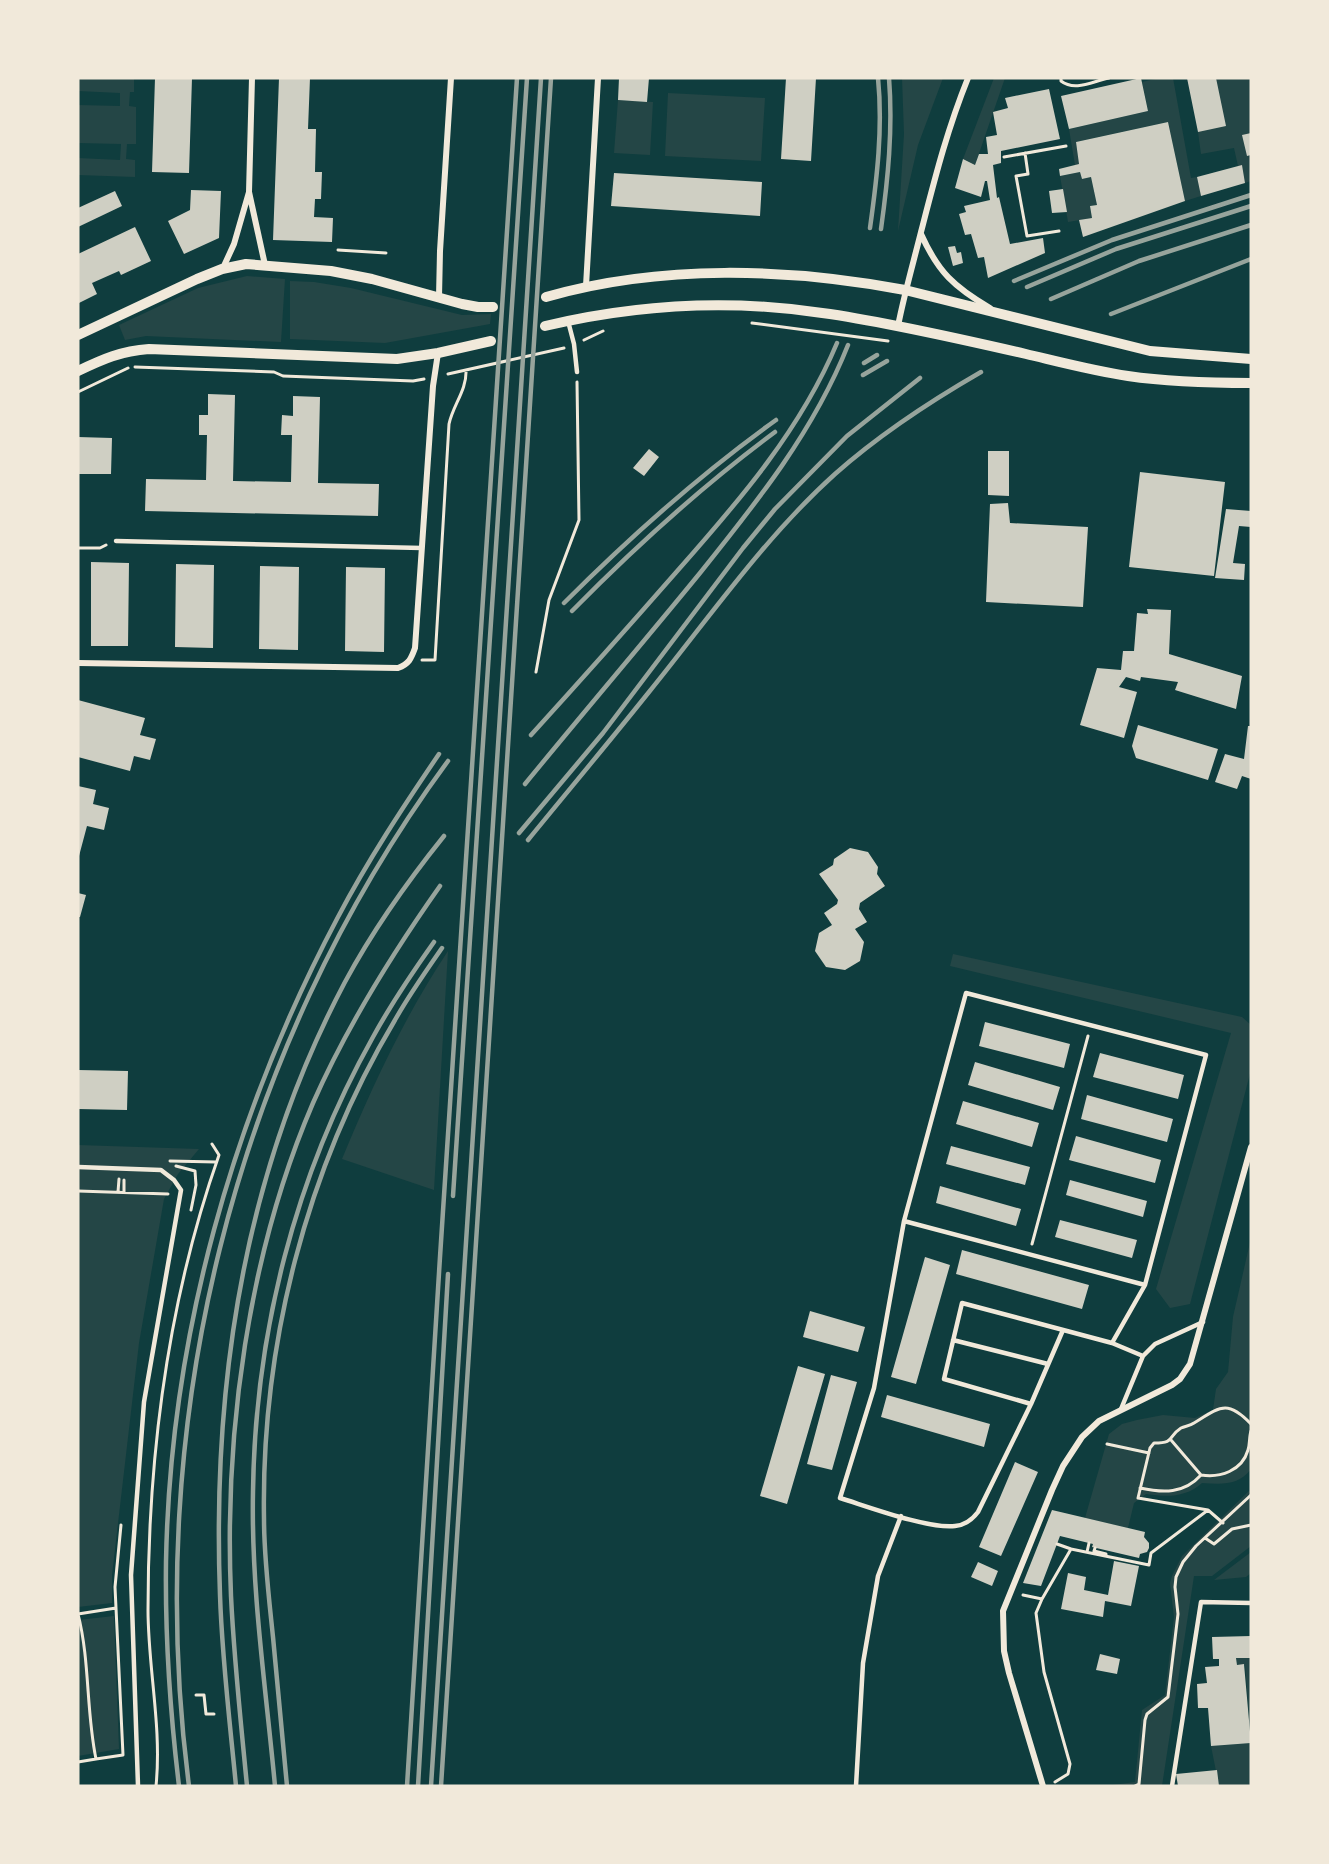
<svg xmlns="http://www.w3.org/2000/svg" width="1329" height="1864" font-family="'PT Sans',sans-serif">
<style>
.green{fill:#244646}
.building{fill:#cfcfc3}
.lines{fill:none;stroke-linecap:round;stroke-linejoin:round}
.path{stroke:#f1e9da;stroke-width:3}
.service{stroke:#f1e9da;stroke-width:4.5}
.minor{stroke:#f1e9da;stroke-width:6}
.tertiary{stroke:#f1e9da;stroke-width:10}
.rail{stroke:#97a49c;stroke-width:4.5}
</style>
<rect width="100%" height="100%" fill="#0f3d3e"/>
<path class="green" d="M78,78h56v14h-4l-1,14 7,1v37h-9l-1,15 9,1v17l-57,-2v-17l42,2 1,-16 -43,-1v-38l42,1v-13l-42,-2z
M902,78h41l-25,67 -20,86 6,-97z
M994,78h11l-30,87 -12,-6z
M1159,78h14l18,100 6,-1 4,19 -16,5 -17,-79 -92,20 3,22 -4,1 -6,-36 79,-18 -6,-29z
M1216,78h35v103l-6,2 -3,-17h-4l-4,-18 -33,6 -3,-22z
M668,93l97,5 -4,63 -96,-5z
M618,100l35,2 -3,53 -36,-2z
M1080,172l2,7 9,-2 6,28 -7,1 2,12 -24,4 -8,-46z
M247,276l38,3 -4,63 -135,-6 -21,4 -6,-15 79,-37z
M290,281l24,1 37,6 111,27 29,-1 -1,10 -105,19 -95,-4z
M448,951l-14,239 -92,-31c30,-72 62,-142 106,-208z
M953,954l289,63 9,8v45l-61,234 -20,4 -14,-19 75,-256 -281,-67z
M78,1145l121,4 -21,25 -14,25 -25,144 -27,232v28l-34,4z
M1251,1238v231c-13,17 -29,15 -49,14 -17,15 -35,14 -56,11l-12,9 -6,25 -43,-10 24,-84 13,-10 15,-4 26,-5 32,3 18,-8 3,-21 12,-17 5,-55z
M1251,1489v57l-39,30h-18l-32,210h-57l30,-4 7,-72 23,-15 9,-78 -4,-34 2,-7 10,-20z
M1251,1552v21l-5,4 -32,3z
M114,1616l5,133 -41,7v-136z
M1236,1658h15v128h-32l-8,-40 40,-3 -6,-78h-8z"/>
<path class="building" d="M155,78h37l-3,95 -37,-1z
M279,78h31l-2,51h8l-1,43h7l-1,27h-6l-1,18 19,1 -1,24 -59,-2z
M619,78h30l-2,24 -29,-2z
M786,78h30l-5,83 -30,-2z
M1141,78l7,33 -79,18 -8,-33z
M1187,78h29l10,48 -28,6z
M1049,89l11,50 -59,12v12l-8,2 4,33 2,-1 11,47 33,-6 2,15 -57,25 -4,-21 -6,1 -7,-24 -6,1 -6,-21 7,-2 -2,-6 26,-6 -3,-19h-2l-4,16 -26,-9 8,-29 12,6 4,-11h9l-2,-17 11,-2 -4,-23 15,-4 -3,-10z
M1168,122l17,79 -102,36 -4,-17 13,-2 -2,-12 7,-1 -6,-28 -9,2 -2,-7 -20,4 -1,-7 20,-5 -3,-22z
M1251,133v22l-4,1 -5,-21z
M1242,165l3,18 -44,13 -4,-19z
M614,173l148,9 -2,34 -149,-10z
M1063,189l4,23 -15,1 -3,-22z
M191,190l30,1 -2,47 -35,16 -16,-33 22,-11z
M115,191l7,15 -44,21v-19z
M135,227l16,34 -30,14 -2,-4 -27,12 5,11 -18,9 -1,-49z
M955,246l2,7 4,-1 2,11 -10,3 -5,-19z
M208,394l27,1 -2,86 58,1 1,-47h-11l1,-20 11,1v-20l27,1 -2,86 61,1 -1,32 -233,-5 1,-32 60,1 1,-45h-8v-20h9z
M78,437l34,1 -1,36h-33z
M649,449l10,8 -15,19 -11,-8z
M988,451h21v45l-21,-1z
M1140,472l85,10 -11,94 -85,-9z
M1008,503l2,20 78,4 -5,80 -97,-5 4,-98z
M1226,509l25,2v16l-12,-1 -6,37 12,1 -1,16 -29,-2z
M91,562l38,1 -1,83h-37z
M176,564l38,1 -1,83 -38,-1z
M260,566l39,1 -1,83 -39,-1z
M346,567l39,1 -1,84 -39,-1z
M1147,609l24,1 -2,44 73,22 -6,33 -61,-19 3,-8 -37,-5 -1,4 -14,-4 -7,10 18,5 -13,46 -44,-13 17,-57 24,2 2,-19h11l3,-38 11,1z
M78,700l67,18 -5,17 16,4 -6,21 -16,-4 -4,15 -52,-14z
M1138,725l80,24 -10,31 -72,-22 -4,-12z
M1248,726h3v53l-9,-3 -5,13 -22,-7 10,-28 19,5z
M78,786l18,4 -3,14 16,4 -5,22 -17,-4 -8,30z
M850,848l18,4 10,15 -1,7 8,12 -25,17 -1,6 8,13 -12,7 9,13 -4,19 -15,9 -19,-3 -11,-16 4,-18 13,-8 -8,-12 13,-9 1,-4 -19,-26 14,-9 1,-6z
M78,893l8,2 -6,22h-2z
M985,1022l85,22 -6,24 -85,-22z
M1100,1053l84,22 -6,24 -85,-22z
M975,1062l85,25 -7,23 -85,-25z
M78,1070l50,1 -1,39 -49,-1z
M1087,1095l86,24 -6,23 -86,-23z
M963,1101l76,22 -7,24 -76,-23z
M1076,1136l85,24 -6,23 -86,-23z
M951,1146l79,21 -5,18 -79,-21z
M1070,1180l77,21 -4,16 -77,-22z
M940,1186l81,23 -5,17 -80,-23z
M1060,1220l77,20 -5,18 -77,-21z
M962,1250l127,35 -7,24 -126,-35z
M925,1257l25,8 -34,119 -25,-7z
M810,1311l55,16 -7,25 -55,-15z
M798,1366l27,8 -38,130 -27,-8z
M831,1375l26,7 -25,88 -25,-6z
M887,1395l103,29 -6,23 -103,-30z
M1015,1462l23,10 -37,84 -22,-9z
M1052,1510l93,22 -1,5 5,6v5l-2,4 -7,2 -1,4 -47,-11 1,-3 -33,-8 -19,50 -18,-3z
M1114,1561l25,5 -8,40 -26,-5 -2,16 -42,-8 7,-36 18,4 -2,13 24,5z
M978,1562l20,9 -6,15 -21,-9z
M1251,1636v22h-15l1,7 7,-1 7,79 -40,3 -3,-38h-10l-1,-24 10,-1 -2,-16 14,-1v-7h-6l-1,-22z
M1100,1654l20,5 -3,15 -21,-4z
M1217,1770l2,16h-41l-2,-12z"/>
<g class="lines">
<path class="path" d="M1061,78v3c14,11 32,0 48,-3
M1025,153l3,21 -12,2 11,60 32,-5
M1004,157l62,-11
M338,250l48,3
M752,323l136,18
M584,340l19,-9
M135,367l139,5 9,4 130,5 11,-2
M448,374l116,-26
M78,392l50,-24
M78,548h22l6,-3
M422,660h13l14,-236c4,-19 18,-34 17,-54
M536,672l13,-72 30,-80 -2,-138
M170,1161l46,1
M176,1166l19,5 1,14 -5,25
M78,1191l90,3
M118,1192l1,-13
M124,1192v-12
M1032,1244l56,-208
M1171,1440l30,35
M1107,1444l42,9
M1140,1488c23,5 44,6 61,-13 19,3 41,-4 47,-25 2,-6 1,-13 3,-19
M1208,1510l-70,-12 12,-50 4,-5c22,0 13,-6 27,-15 4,-2 9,-2 13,-5 26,-16 33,-24 57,1
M1205,1538l9,6 18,-15 19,-4
M1057,1544l14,5
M1095,1548l-1,3 12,3v2
M1087,1552l2,-9
M1023,1595l19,4
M78,1614c12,47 8,97 18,145l27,-4 -8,-168 6,-62
M78,1614l38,-6
M196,1695h8l2,19h8
M78,1762l18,-3
M1055,1782l13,-8 2,-10 -26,-92 -8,-59 6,-14 29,-50 78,16 2,-12 57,-43 15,13
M156,1786c6,-59 -8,-118 -8,-176 0,-154 20,-310 71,-455l-7,-11
M1135,1786l4,-2 6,-64 2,-6 21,-17 10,-83 -3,-27 1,-10 7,-15 13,-16 55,-51"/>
<path class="service" d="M568,321l6,23 3,28
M116,541l306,7
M78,1167l83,3 13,10 7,10 -37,212 -13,173 7,211
M904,1221l241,64
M1063,1330l-32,74 -53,108c-6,8 -13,13 -23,14 -27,3 -86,-19 -115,-28l34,-110 30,-167 62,-228 240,62 -61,230 -33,58
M953,1340l95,24
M1031,1404l-87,-25 18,-76 150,40 31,13
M1121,1409l22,-53 12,-12 48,-22
M856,1786l7,-123 15,-87 23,-60
M1172,1786l29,-184 50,1"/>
<path class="minor" d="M249,192l16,73
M921,234c17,38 33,53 69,74
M223,268l11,-24 15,-52 3,-114
M586,286l12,-208
M439,297l1,-46 11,-173
M898,326c6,-31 15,-62 23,-94 14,-54 26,-102 47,-154
M78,663l320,5c11,-4 13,-9 17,-20l18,-262 5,-33
M1043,1786l-34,-113 -5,-22 -1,-40 49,-121 11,-24 19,-29 17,-16 73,-36 8,-6 10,-15 61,-217"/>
<path class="tertiary" d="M546,297c115,-33 242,-29 359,-7l245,61 101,8
M545,326c92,-22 190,-27 285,-12 65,10 131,25 196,40 34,8 68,17 102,22 41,6 82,7 123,7
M78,335l119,-56 25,-10 24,-5 85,7 41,8 90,25 16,3h15
M78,371c25,-12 43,-20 71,-22l248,10 41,-6 53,-12"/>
<path class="rail" d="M870,228c7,-50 13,-100 8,-150
M881,229c7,-50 12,-100 8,-151
M1014,281l98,-41 139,-45
M1027,287l89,-38 135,-43
M1051,299l88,-38 112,-36
M1111,314l140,-55
M864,363l13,-8
M863,375l24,-14
M564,603c66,-66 135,-128 212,-183
M572,611c64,-65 130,-125 203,-179
M531,735c50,-55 99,-110 148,-166 61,-69 122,-140 158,-226
M525,784c58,-71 117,-140 175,-211 57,-71 114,-142 148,-228
M519,833l84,-100 140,-185 32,-39 72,-73 73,-58
M528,840c40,-49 81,-98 121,-148 60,-74 115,-154 186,-218 45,-40 94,-72 146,-102
M453,1196l74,-1118
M179,1786c-9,-75 -14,-149 -13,-224 4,-225 67,-447 172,-645 30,-57 65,-110 101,-163
M189,1786c-47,-360 43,-732 259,-1025
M236,1786c-6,-63 -14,-127 -16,-191 -8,-213 24,-423 125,-613 28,-52 62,-100 99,-146
M247,1786c-6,-63 -13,-126 -16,-190 -7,-163 17,-342 82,-493 34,-77 79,-149 127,-217
M275,1786c-9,-97 -24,-196 -22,-294 2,-159 42,-316 120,-455 18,-33 39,-64 61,-95
M287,1786c-5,-50 -9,-100 -14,-149 -4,-39 -9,-79 -9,-118 -3,-173 42,-350 131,-499 14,-25 31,-49 47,-72
M407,1786l33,-529 77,-1179
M418,1786l30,-512
M431,1786l110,-1708
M441,1786l110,-1708"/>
</g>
<rect width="1329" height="1864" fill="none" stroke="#f1e9da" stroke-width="159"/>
</svg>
